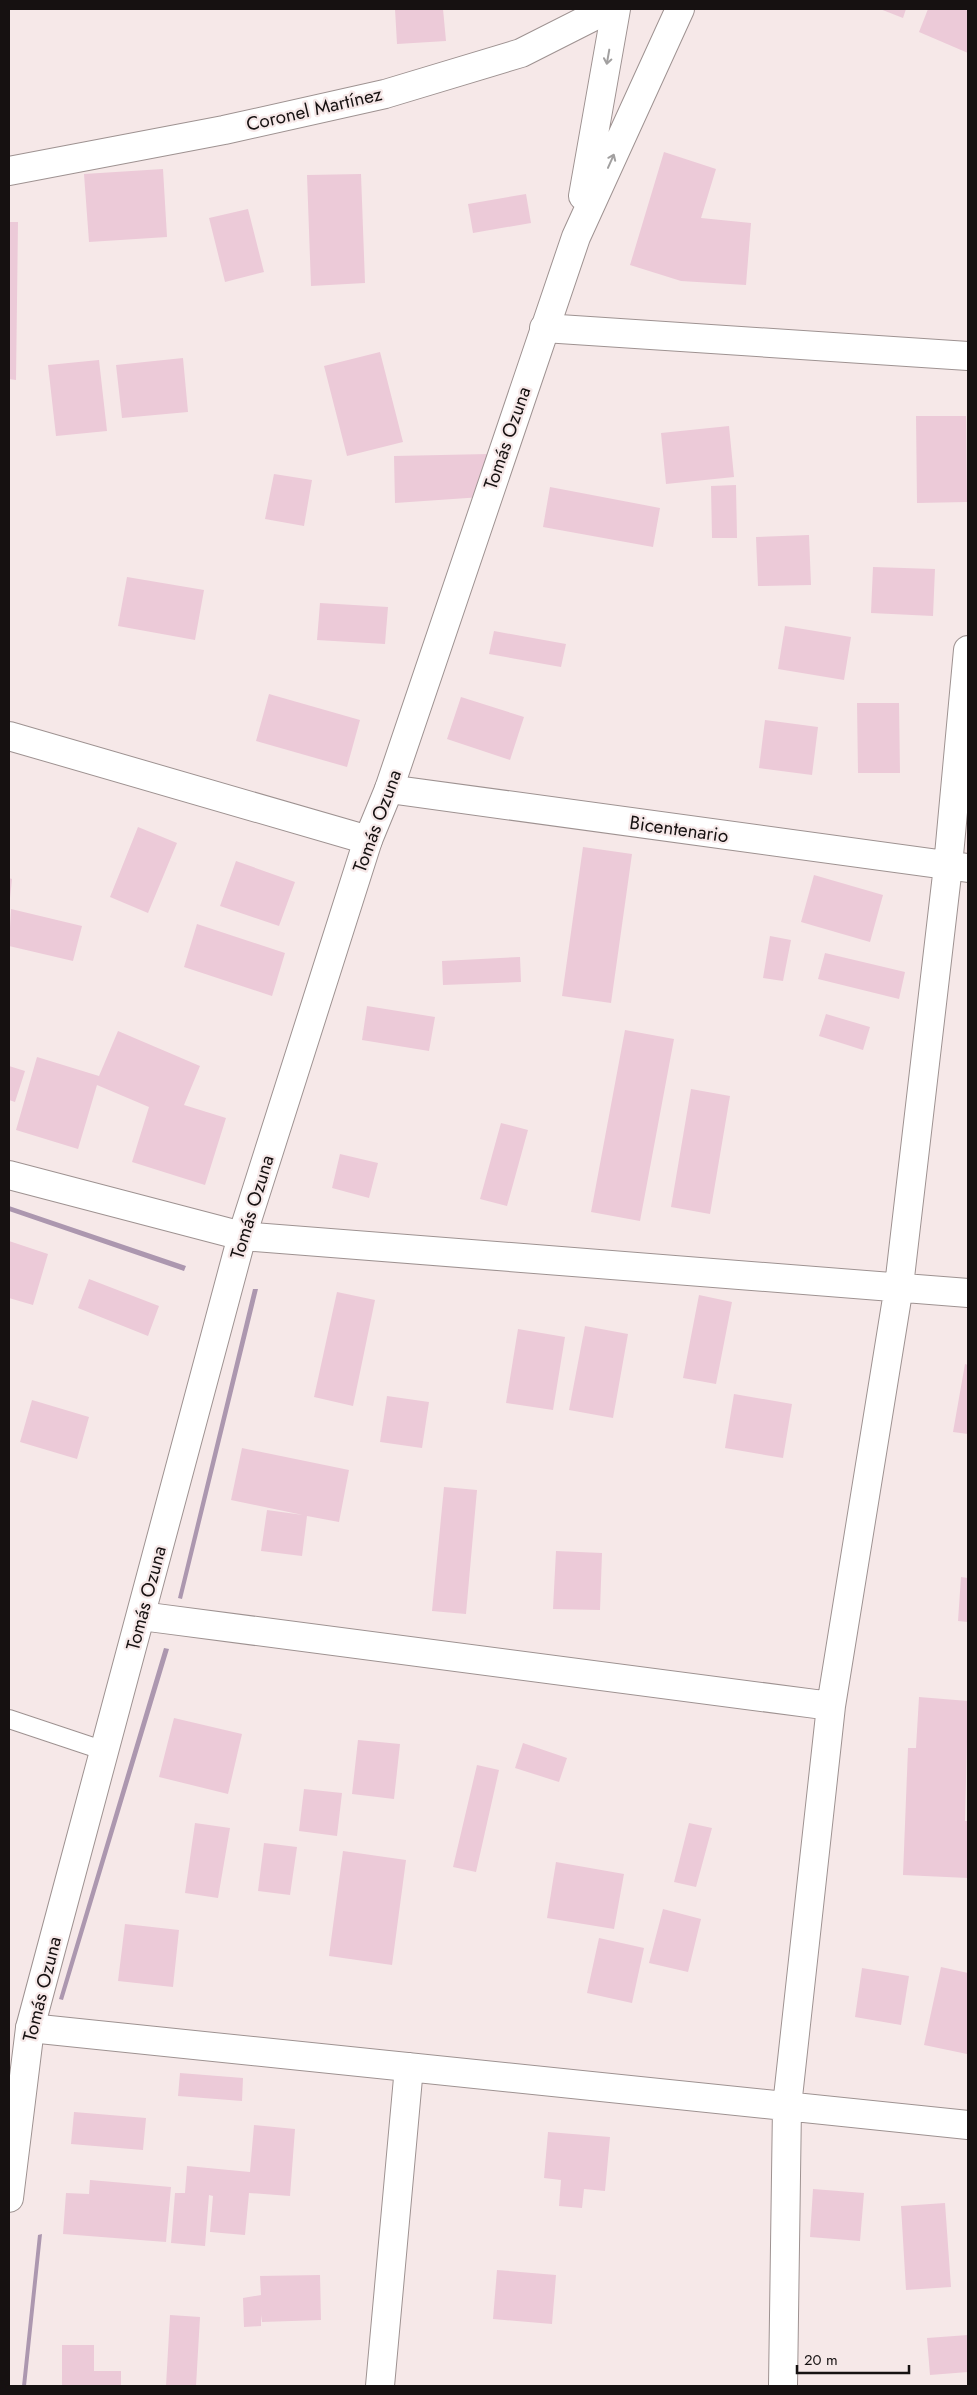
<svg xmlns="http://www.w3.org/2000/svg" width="977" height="2395" font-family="Jost,sans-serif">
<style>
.water{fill:#ac97af}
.building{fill:#eccad8}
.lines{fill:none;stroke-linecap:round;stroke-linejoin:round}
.service-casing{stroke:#9e9291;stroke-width:20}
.minor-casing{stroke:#9e9291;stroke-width:30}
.tertiary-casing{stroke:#9e9291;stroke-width:30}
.secondary-casing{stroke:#9e9291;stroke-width:30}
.service{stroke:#fff;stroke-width:18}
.minor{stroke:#fff;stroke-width:28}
.tertiary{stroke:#fff;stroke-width:28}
.secondary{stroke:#fff;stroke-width:28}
.oneway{stroke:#a2a0a0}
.labels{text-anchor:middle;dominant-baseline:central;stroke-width:4.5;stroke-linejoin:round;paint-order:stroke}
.street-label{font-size:19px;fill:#161111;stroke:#f6e8e8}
</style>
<rect width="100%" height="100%" fill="#f6e8e8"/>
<path class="water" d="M9,1206l177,60 -2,5 -175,-60z
M253,1289h5l-76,310 -4,-1z
M164,1648l5,1 -106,351 -4,-1z
M42,2234l-16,152h-4l16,-151z"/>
<path class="building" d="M395,9h48l3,32 -49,3z
M880,9h26l-3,9z
M928,9h40v44l-49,-21z
M664,152l52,17 -15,49 50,5 -5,62 -65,-4 -51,-16z
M163,169l4,68 -78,5 -5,-68z
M361,174l4,109 -54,3 -4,-111z
M526,194l5,29 -58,10 -5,-29z
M248,209l16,63 -39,10 -16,-64z
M9,222h9l-2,158 -7,-1z
M380,352l23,90 -56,14 -23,-90z
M183,358l5,54 -66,6 -6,-53z
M99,360l8,71 -51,5 -8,-71z
M916,416h50l1,86 -50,1z
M729,426l5,51 -68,7 -5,-51z
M488,454l-6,43 -87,6 -1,-47z
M274,474l38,6 -8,46 -39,-7z
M736,485l1,53h-25l-1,-52z
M550,487l110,21 -7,39 -110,-20z
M809,535l2,50 -53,1 -2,-49z
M873,567l62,2 -2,47 -62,-3z
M127,577l77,13 -9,50 -77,-14z
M320,603l68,4 -3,37 -68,-4z
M785,626l66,11 -7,43 -66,-11z
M494,631l72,13 -5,23 -72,-13z
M269,694l91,26 -13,47 -91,-26z
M461,697l63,20 -14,43 -63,-21z
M857,703h42l1,70h-42z
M765,720l53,7 -6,48 -53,-7z
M138,827l39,16 -29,70 -38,-16z
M583,847l49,7 -21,149 -49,-7z
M236,861l59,21 -16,44 -59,-20z
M814,875l69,20 -13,47 -69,-20z
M9,878l3,1 -2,19h-1z
M11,909l71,17 -9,35 -64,-15z
M197,924l88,29 -13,43 -88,-29z
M770,936l21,4 -8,41 -20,-3z
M825,953l80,19 -6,27 -81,-20z
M520,957l1,25 -78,3 -1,-24z
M367,1006l68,11 -6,34 -67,-11z
M826,1014l44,13 -7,23 -44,-14z
M625,1030l49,9 -34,182 -49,-9z
M118,1031l82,35 -16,39 42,13 -21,67 -73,-23 17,-55 -52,-22 -19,64 -62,-19 21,-73 62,19z
M9,1066l16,5 -10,31 -6,-2z
M691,1089l39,7 -20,118 -39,-7z
M501,1123l27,7 -21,76 -27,-7z
M340,1154l38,9 -9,35 -37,-10z
M9,1241l39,13 -15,51 -24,-7z
M89,1279l70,27 -11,30 -70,-28z
M337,1292l38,8 -22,106 -39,-9z
M699,1295l33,7 -16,82 -33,-6z
M585,1326l43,8 -15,84 -44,-8z
M518,1329l47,8 -12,73 -47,-7z
M965,1364l3,1v69l-15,-2z
M734,1394l58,10 -9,54 -58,-10z
M387,1396l42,6 -7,46 -42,-6z
M32,1400l57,17 -12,42 -57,-17z
M242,1448l107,22 -10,52 -32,-6 -5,40 -41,-5 6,-41 36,5 -72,-15z
M444,1487l33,3 -11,124 -34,-3z
M556,1551l46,2 -2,57 -47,-1z
M961,1577l7,1v44l-10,-1z
M919,1697l49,4 -3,120h3v57l-65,-3 5,-127h8z
M174,1718l68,16 -14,60 -69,-17z
M358,1740l42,4 -6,55 -42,-5z
M523,1743l44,15 -8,24 -44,-14z
M477,1765l22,5 -23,102 -23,-5z
M304,1789l38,4 -5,43 -38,-5z
M195,1823l35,5 -12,70 -33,-5z
M689,1823l23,5 -16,59 -22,-5z
M264,1843l33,4 -7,48 -32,-4z
M343,1851l63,9 -14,105 -63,-9z
M556,1862l68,12 -10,55 -67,-11z
M663,1909l38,10 -13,53 -39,-9z
M125,1924l54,6 -6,57 -55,-6z
M599,1938l45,10 -12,55 -45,-10z
M941,1967l27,6 -1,81 -43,-9z
M862,1968l47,8 -8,49 -46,-8z
M180,2073l63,5 -1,23 -64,-5z
M74,2112l72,6 -3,32 -72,-6z
M254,2125l41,4 -5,67 -41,-3 -4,42 -35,-3 3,-36 -4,-1 -4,51 -34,-3 4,-50h10l2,-27 63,6z
M548,2132l62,5 -5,54 -21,-2 -2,19 -23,-2 2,-26 -17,-2z
M90,2180l81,7 -5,55 -103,-8 3,-41 23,1z
M813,2189l51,4 -4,48 -50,-4z
M945,2203l6,84 -45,3 -5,-84z
M497,2270l59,5 -4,49 -59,-5z
M320,2275l1,45 -59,2 -1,-7v11l-17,1 -1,-29 18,-3 -1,-19z
M170,2315l30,2 -4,69h-30z
M968,2335v37l-38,3 -3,-37z
M62,2345h32v26h27v15h-59z"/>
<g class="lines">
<defs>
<path id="service" d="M9,1719l96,32"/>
<path id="minor" d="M544,328l424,28
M9,736l359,104
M389,789l579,79
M9,1175l233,61 726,57
M141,1616l690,90
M30,2028l938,97
M380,2386l29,-319
M783,2386l4,-280 44,-400 68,-420 49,-420 20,-216"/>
<path id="tertiary" d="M583,196l33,-187
M9,2198l21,-170 212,-792 126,-396 21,-51 187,-552 104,-228"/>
<path id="secondary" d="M9,171l215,-41 161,-36 136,-41 87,-44"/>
</defs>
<use href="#service" class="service-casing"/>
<use href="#minor" class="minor-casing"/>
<use href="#tertiary" class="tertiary-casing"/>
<use href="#secondary" class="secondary-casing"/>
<use href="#service" class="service"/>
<use href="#minor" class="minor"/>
<use href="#tertiary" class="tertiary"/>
<use href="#secondary" class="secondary"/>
</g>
<defs><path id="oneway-shaft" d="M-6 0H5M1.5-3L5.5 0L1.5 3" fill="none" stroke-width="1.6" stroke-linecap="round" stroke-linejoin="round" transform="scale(1.25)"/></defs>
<g class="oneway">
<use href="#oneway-shaft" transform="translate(608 57) rotate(100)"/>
<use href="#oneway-shaft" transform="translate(611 161) rotate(-66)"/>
</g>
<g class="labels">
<g class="street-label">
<text transform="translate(314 109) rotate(-13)">Coronel Martínez</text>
<text transform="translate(507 438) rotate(-71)">Tomás Ozuna</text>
<text transform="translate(377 821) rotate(-70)">Tomás Ozuna</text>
<text transform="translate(679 829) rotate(8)">Bicentenario</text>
<text transform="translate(252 1207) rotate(-73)">Tomás Ozuna</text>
<text transform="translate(146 1598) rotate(-75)">Tomás Ozuna</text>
<text transform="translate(42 1989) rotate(-76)">Tomás Ozuna</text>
</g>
</g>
<rect width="977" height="2395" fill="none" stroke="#161111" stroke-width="20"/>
<path d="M797 2365v8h112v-8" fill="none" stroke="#161111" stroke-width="2.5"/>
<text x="804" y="2365" font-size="15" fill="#161111" stroke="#f6e8e8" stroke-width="4" paint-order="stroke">20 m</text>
</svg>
